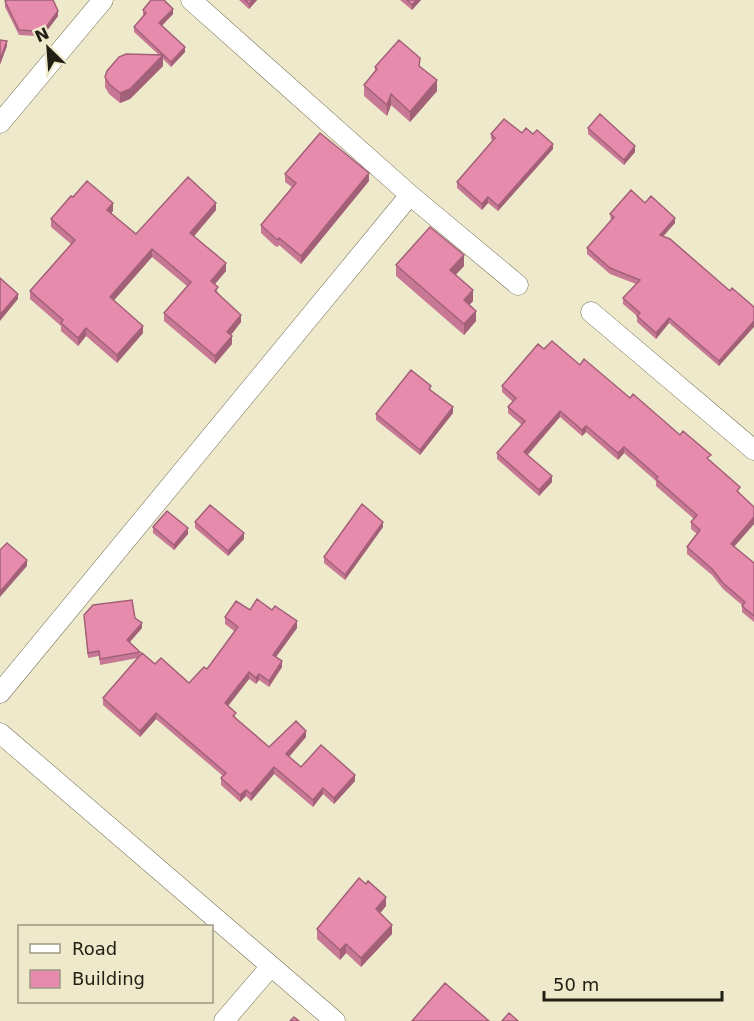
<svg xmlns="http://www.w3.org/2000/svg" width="754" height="1021" font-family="'DejaVu Sans',sans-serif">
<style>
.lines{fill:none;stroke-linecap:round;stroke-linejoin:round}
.minor-casing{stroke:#736f54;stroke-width:21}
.minor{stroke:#fff;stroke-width:20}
.wall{fill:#c77894}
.shaded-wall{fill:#a26178}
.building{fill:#e78bac;stroke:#a26178;stroke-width:1.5}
</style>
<rect width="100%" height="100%" fill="#eee9cb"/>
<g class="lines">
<defs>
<path id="minor" d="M0,123l103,-123
M410,195l108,90
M591,312l163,138
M0,693l410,-498 -219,-195
M0,733l335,288
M224,1021l47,-55"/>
</defs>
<use href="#minor" class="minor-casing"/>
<use href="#minor" class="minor"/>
</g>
<path class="wall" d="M239,0h18l-8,9z
M400,0h21l-9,10z
M5,1l53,15 -12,16 -10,4 -17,-1 -14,-28z
M143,10l30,4 -11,12 23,26 -14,15 -8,-8v7l-33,33 -10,4 -11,-9 -4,-7v-10l54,-22 -25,-23v-5l10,-11 -1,-1z
M420,66l17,25 -27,31 -19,-17 -4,11 -23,-20v-11l11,-13v-5z
M588,128l47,24 -11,13 -36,-31z
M522,133l31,16 -55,62 -10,-8 -6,7 -25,-22v-6l36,-41 -2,-2v-5z
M285,174l84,7 -68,83 -22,-19 -1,2 -3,-1 -14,-13v-8l32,-37 -8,-6z
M73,197l40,14 -2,2 25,21 80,-24 -22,26 32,35 -12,13 4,9 23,29 -10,13 1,9 -17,20 -51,-43v-8l23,-27 -35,-29 -39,43 30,33 -26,30 -31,-27 -8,10 -17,-15v-5l-31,-27v-8l41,-47 -20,-17v-8z
M645,203l30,20 -12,13 67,55 -11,75 -50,-43 -13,16 -19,-17v-6l-14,-12v-6l13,-14 -26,-10 -23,-20v-6l24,-28 -1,-6z
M396,265l68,1 -9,9 18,26 -4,4 7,16 -12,14 -68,-59z
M544,349l36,16 50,33 80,63 30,32v1l14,13v17l-20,23 20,16v59l-12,-10v-7l-19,-16 -11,-14 -25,-21v-7l10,-13 -6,-5v-7l3,-3 -38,-33v-5l-32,-28 -6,7 -32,-28 -4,4 -22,-19 -32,38 24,27 -13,14 -42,-37v-6l25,-28 -14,-12v-6l5,-5 -11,-10v-6z
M431,390l22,23 -33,42 -44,-35v-6z
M195,522l49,17 -16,17 -33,-28z
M153,527l35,7 -14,16 -21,-17z
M383,527l-38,53 -21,-17v-6z
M250,610l47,18 -21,29 6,10 -13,20 -10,-7 -3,4 -7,-5 -21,27 8,12 33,29 37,-10 -17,20 12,10 54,14 -21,23 -11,-10 -10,13 -39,-33 -23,27 -5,-5 -6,6 -19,-17v-7l2,-2 -67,-57 -16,18 -37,-32v-7l35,-40 -38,7 -1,-9 -11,2 -4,-43 58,13 -12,14 10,10v3l49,28 18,-14 27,-38 -9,-7v-7z
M366,884l20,22 -6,7 12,21 -31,33 -15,-14 -6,7 -23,-21v-10z"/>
<path class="shaded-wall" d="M253,0h4l-8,9v-5z
M416,0h5l-9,10v-5z
M173,9v5l-14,14v-5z
M58,11v5l-12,16 -10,4v-5z
M7,41v5l-7,19v-5z
M185,47v5l-14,15v-5z
M163,55v11l-33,33 -10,4v-10z
M437,80v11l-27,31v-10z
M391,94v11l-4,11v-11z
M553,144v5l-55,62v-5z
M635,146v6l-11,13v-5z
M369,173v8l-68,83v-8z
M488,197v6l-6,7v-6z
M113,203v8l-6,7v-8z
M216,203v7l-26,31v-8z
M675,218v5l-15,17v-5z
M152,249v8l-42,48v-8z
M464,255v11l-14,15v-11z
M226,263v8l-15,18v-8z
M473,290v11l-9,10v-11z
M18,294v5l-18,22v-6z
M476,311v10l-12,14v-11z
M241,315v7l-14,18v-8z
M669,318v5l-13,16v-6z
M754,321v6l-35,39v-5z
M143,326v7l-26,30v-8z
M86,328v8l-8,10v-8z
M232,336v8l-17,20v-8z
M453,407v6l-33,42v-5z
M560,411v6l-36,41v-6z
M586,426v6l-4,4v-6z
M624,447v6l-6,7v-7z
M552,476v6l-13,14v-6z
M754,517v7l-23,26v-6z
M383,522v5l-38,53v-5z
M188,528v6l-14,16v-5z
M244,533v6l-16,17v-5z
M27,560v6l-27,31v-5z
M297,621v7l-24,33v-6z
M142,623v5l-15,17v-5z
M282,661v6l-13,20v-6z
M249,672v7l-24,31v-7z
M259,674v6l-3,4v-6z
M156,713v6l-16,18v-6z
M306,731v6l-20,23v-6z
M274,767v7l-23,27v-7z
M355,775v6l-21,23v-6z
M323,788v6l-10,13v-7z
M246,790v6l-6,6v-7z
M386,897v9l-10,12v-9z
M392,925v9l-31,33v-9z
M346,944v9l-6,7v-10z"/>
<path class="building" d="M8,0h45l5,11 -12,16 -10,4 -17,-1 -14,-29z
M151,0h13l9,9 -14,14 26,24 -14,15 -37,-35 12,-14 -3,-3z
M245,0h8l-4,4z
M407,0h9l-4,5z
M0,40l7,1 -7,19z
M399,40l21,18 -1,8 18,14 -27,32 -19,-18 -4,11 -23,-20 13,-16 -2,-2z
M126,54l37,1 -33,34 -10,4 -11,-9 -4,-7 2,-6 12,-14z
M600,114l35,32 -11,14 -36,-32z
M504,119l18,14 4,-5 7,6 4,-4 16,14 -55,62 -10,-9 -6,7 -25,-22 38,-44 -4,-4z
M320,133l49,40 -68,83 -22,-18 -1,2 -3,-2 -14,-13 35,-42 -11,-9z
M188,177l28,26 -26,30 36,30 -15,18 7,6 -3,4 26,24 -14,17 5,4 -17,20 -51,-43 27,-31 -39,-33 -42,48 33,29 -26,29 -31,-27 -8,10 -17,-15 2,-3 -33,-29 45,-51 -24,-21 20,-23 2,1 14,-16 26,22 -6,7 29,24z
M631,190l14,13 6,-7 24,22 -15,17 10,4 60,52 2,-3 22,19v14l-35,40 -50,-43 -13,15 -19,-17 3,-3 -17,-15 17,-18 -30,-12 -23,-20 27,-31 -4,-3z
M430,227l34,28 -14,15 23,20 -9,10 12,11 -12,13 -68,-59z
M0,278l18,16 -18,21z
M552,341l28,24 4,-6 46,39 3,-4 47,41 3,-4 28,24 -4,3 33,29 -3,4 17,16v10l-23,27 23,19v53l-12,-10 3,-4 -22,-19 -11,-14 -25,-22 13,-17 -9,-8 6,-7 -41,-36 2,-2 -34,-30 -6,6 -32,-27 -4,4 -22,-19 -36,41 28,24 -13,14 -42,-37 28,-32 -17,-14 8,-9 -14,-12 36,-42 6,5z
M411,370l20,16 -2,3 24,18 -33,43 -44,-36z
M362,504l21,18 -38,53 -21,-18z
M210,505l34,28 -16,18 -33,-29z
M167,511l21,17 -14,17 -21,-18z
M7,543l20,17 -27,32v-42z
M257,599l15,11 3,-4 22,15 -24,34 9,6 -13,20 -10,-7 -3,4 -7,-6 -24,31 11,10 -3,3 36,31 27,-26 10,10 -20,23 15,13 20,-22 34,30 -21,23 -11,-10 -10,12 -39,-33 -23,27 -5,-4 -6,5 -19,-17 5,-5 -70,-60 -16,18 -37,-33 39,-45 13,11 6,-6 28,25 15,-16 3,2 31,-42 -13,-10 11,-16 14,9z
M132,600l3,18 7,5 -15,17 13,12 -40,7 -1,-8 -11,2 -4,-38 9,-10z
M359,878l7,6 2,-3 18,16 -10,12 16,16 -31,33 -15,-14 -6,6 -23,-21z
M445,983l44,38h-77z
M509,1013l8,7 1,1h-16z
M294,1017l5,4h-9z"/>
<rect x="18" y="925" width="195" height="78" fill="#eee9cb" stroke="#9c9982" stroke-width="1.5"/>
<rect x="30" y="944" width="30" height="9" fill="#ffffff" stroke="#9c9982" stroke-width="1.5"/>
<text x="72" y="955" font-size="18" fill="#222015">Road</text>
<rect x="30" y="970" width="30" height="18" fill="#e78bac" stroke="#9c9982" stroke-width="1.5"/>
<text x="72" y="985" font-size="18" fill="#222015">Building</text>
<g transform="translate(48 48) rotate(335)" stroke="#eee9cb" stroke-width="4.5" paint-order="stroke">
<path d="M0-4.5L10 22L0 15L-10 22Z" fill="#222015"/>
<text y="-9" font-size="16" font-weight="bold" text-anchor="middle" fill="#222015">N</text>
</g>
<path d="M544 991v9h178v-9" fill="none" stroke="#222015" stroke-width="3"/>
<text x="553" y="991" font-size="18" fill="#222015" stroke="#eee9cb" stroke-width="4.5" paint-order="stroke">50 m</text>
</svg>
